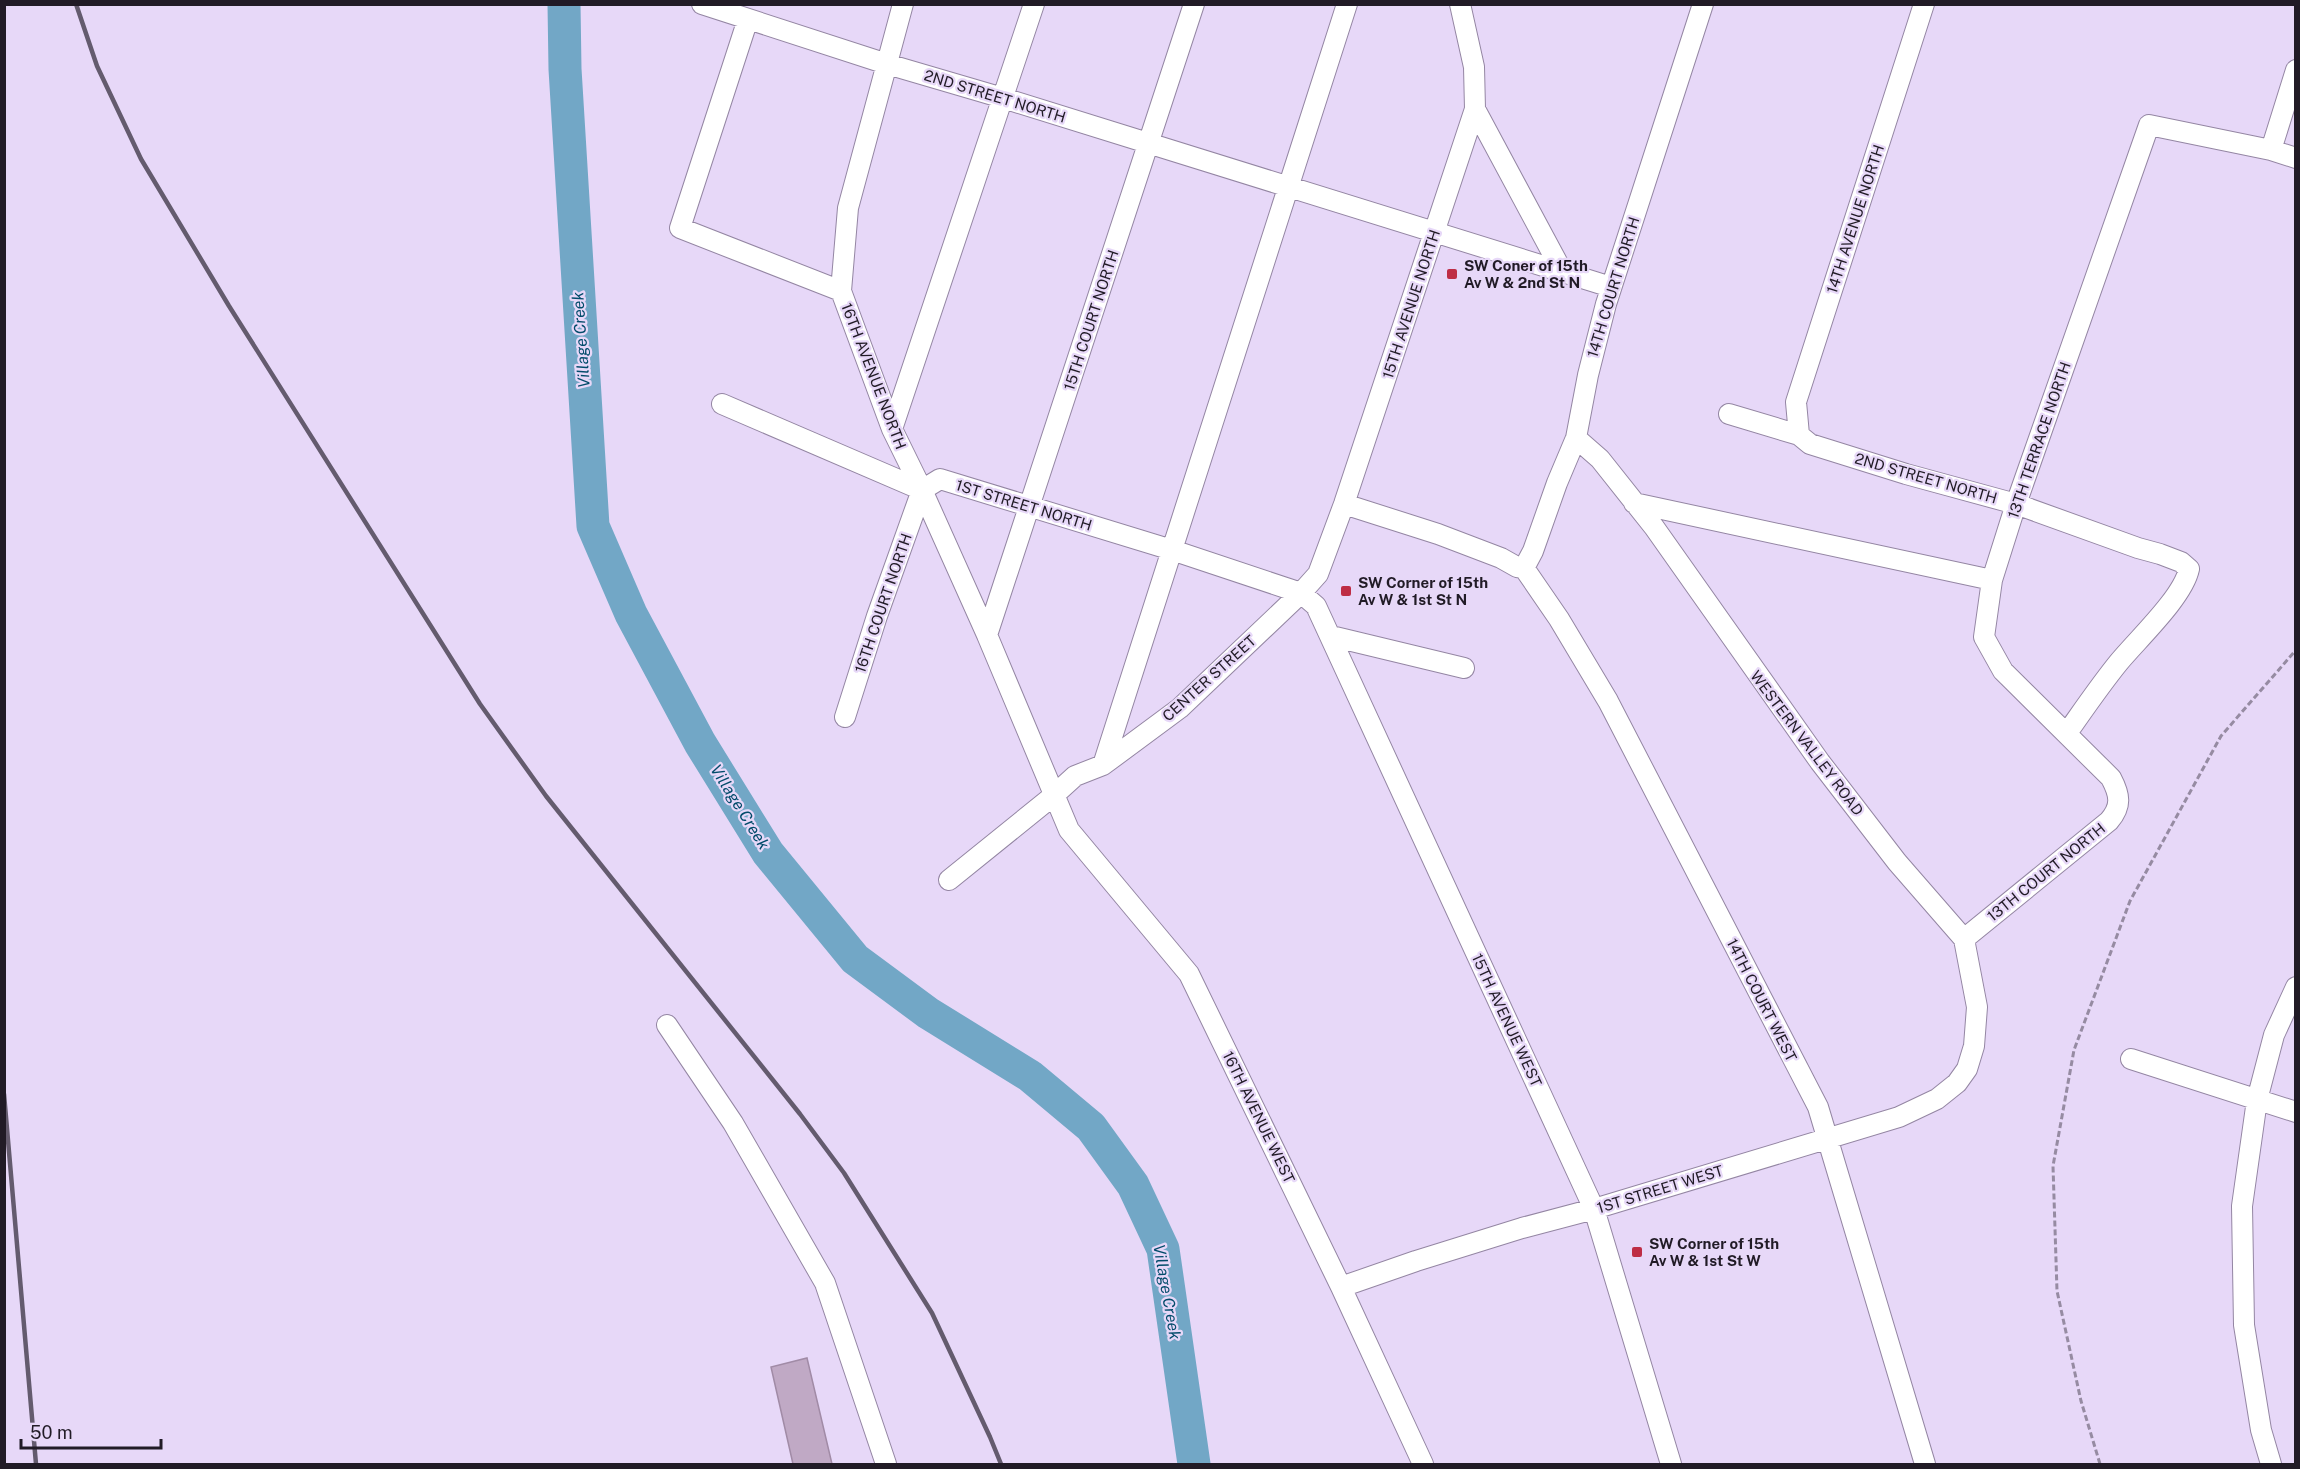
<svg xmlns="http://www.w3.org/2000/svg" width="2300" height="1469" font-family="'Public Sans',sans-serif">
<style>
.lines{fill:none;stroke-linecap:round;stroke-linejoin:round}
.river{stroke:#72a7c6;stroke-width:33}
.building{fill:#c0a9c5;stroke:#a18ba6;stroke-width:1.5}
.minor-casing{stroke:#9486a3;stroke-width:22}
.path{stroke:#968ba2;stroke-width:3;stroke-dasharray:6 3;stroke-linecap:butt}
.minor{stroke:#fff;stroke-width:20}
.rail{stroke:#645b6e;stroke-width:4.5}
.poi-dot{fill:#be2d45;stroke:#e7d8f8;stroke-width:2}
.labels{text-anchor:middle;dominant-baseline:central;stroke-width:4.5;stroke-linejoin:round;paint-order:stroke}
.street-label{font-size:15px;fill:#211b26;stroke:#e7d8f8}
.poi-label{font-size:15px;font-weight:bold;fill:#211b26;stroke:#e7d8f8;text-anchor:start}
.water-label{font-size:16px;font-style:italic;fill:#024b6a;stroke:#e7d8f8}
</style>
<rect width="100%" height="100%" fill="#e7d8f8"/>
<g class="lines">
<path class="river" d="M564,4l1,65 28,457 38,88 69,129 68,110 87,106 73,54 102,63 61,51 42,58 30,64 31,215"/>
</g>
<path class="building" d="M807,1358l25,106h-39l-22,-97z"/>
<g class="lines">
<defs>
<path id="minor" d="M702,4l185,60 116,34 608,189
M903,4l-55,204 -7,83 51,138 30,61 65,145 82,195 120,144 152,313 82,177
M748,19l-68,209 161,63
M1475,109l88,164
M2271,150l25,-80
M722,404l200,86 18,-11 232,71 129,43 15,13 278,603 77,255
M1729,414l70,21 11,9 96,30 110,30 122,44 22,6 21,8 8,7c-6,28 -50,69 -70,93 -18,22 -35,47 -52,71
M892,429l142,-425
M1799,435l-3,-33 128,-398
M1634,503l358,77
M1344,504l94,30 63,24 16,9 7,1
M1524,568l35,51 49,82 210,406 107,357
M1524,568l9,-17 24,-68 19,-45 12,-63 18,-71 97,-300
M987,635l207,-631
M1331,636l133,32
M845,717l32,-101 45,-126
M1103,765l244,-761
M949,880l104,-84 22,-20 28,-11 77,-57 121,-115 17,-19 26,-70 131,-395 -1,-42 -14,-63
M1964,939l145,-118c13,-15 11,-26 2,-43l-108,-107 -19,-34 8,-57 24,-76 133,-379 122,25 25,8
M667,1025l66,98 92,160 61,181
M2131,1059l165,53
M1341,1287l75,-26 106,-33 72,-19 305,-92 38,-18 20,-16 10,-14 7,-23 3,-39 -13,-68 -67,-77 -77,-100 -166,-235 -54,-68 -24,-21
M2271,1464l-10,-34 -17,-105 -2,-119 15,-106 17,-65 22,-48"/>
</defs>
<use href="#minor" class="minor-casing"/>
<path class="path" d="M2100,1464l-19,-63 -24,-110 -4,-125 21,-116 56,-149 91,-165 75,-86"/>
<use href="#minor" class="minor"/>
<path class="rail" d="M76,4l21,62 44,93 88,147 251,398 66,92 254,318 44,59 88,140 58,124 11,27
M4,1094l32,370"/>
</g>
<g class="poi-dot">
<rect x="1446" y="268" width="12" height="12" rx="3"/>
<rect x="1340" y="585" width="12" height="12" rx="3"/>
<rect x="1631" y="1246" width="12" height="12" rx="3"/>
</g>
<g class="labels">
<g class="street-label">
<text transform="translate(995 96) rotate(17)">2ND STREET NORTH</text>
<text transform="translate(1855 219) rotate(-72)">14TH AVENUE NORTH</text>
<text transform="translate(1613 287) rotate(-73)">14TH COURT NORTH</text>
<text transform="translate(1411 304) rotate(-72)">15TH AVENUE NORTH</text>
<text transform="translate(1091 320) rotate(-72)">15TH COURT NORTH</text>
<text transform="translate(874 376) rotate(69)">16TH AVENUE NORTH</text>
<text transform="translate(2039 440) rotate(-71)">13TH TERRACE NORTH</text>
<text transform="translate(1926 478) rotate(16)">2ND STREET NORTH</text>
<text transform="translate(1024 505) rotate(17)">1ST STREET NORTH</text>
<text transform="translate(883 603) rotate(-71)">16TH COURT NORTH</text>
<text transform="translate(1209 678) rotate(-42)">CENTER STREET</text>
<text transform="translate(1807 743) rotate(53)">WESTERN VALLEY ROAD</text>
<text transform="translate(2046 872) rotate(-39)">13TH COURT NORTH</text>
<text transform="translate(1762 1000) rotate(63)">14TH COURT WEST</text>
<text transform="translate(1507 1020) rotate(65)">15TH AVENUE WEST</text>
<text transform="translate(1259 1117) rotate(64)">16TH AVENUE WEST</text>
<text transform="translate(1660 1189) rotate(-17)">1ST STREET WEST</text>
</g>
<g class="poi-label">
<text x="1464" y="265">SW Coner of 15th<tspan x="1464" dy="17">Av W &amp; 2nd St N</tspan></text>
<text x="1358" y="582">SW Corner of 15th<tspan x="1358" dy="17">Av W &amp; 1st St N</tspan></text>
<text x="1649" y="1243">SW Corner of 15th<tspan x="1649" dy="17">Av W &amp; 1st St W</tspan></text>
</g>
<g class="water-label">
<text transform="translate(581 340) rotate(-94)">Village Creek</text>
<text transform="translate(740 807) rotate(58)">Village Creek</text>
<text transform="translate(1167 1292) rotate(80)">Village Creek</text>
</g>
</g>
<rect width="2300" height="1469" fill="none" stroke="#211b26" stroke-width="12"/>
<path d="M21 1439v9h140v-9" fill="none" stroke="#211b26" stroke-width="3"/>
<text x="30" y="1439" font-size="18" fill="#211b26" stroke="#e7d8f8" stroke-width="4.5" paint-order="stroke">50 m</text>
</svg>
